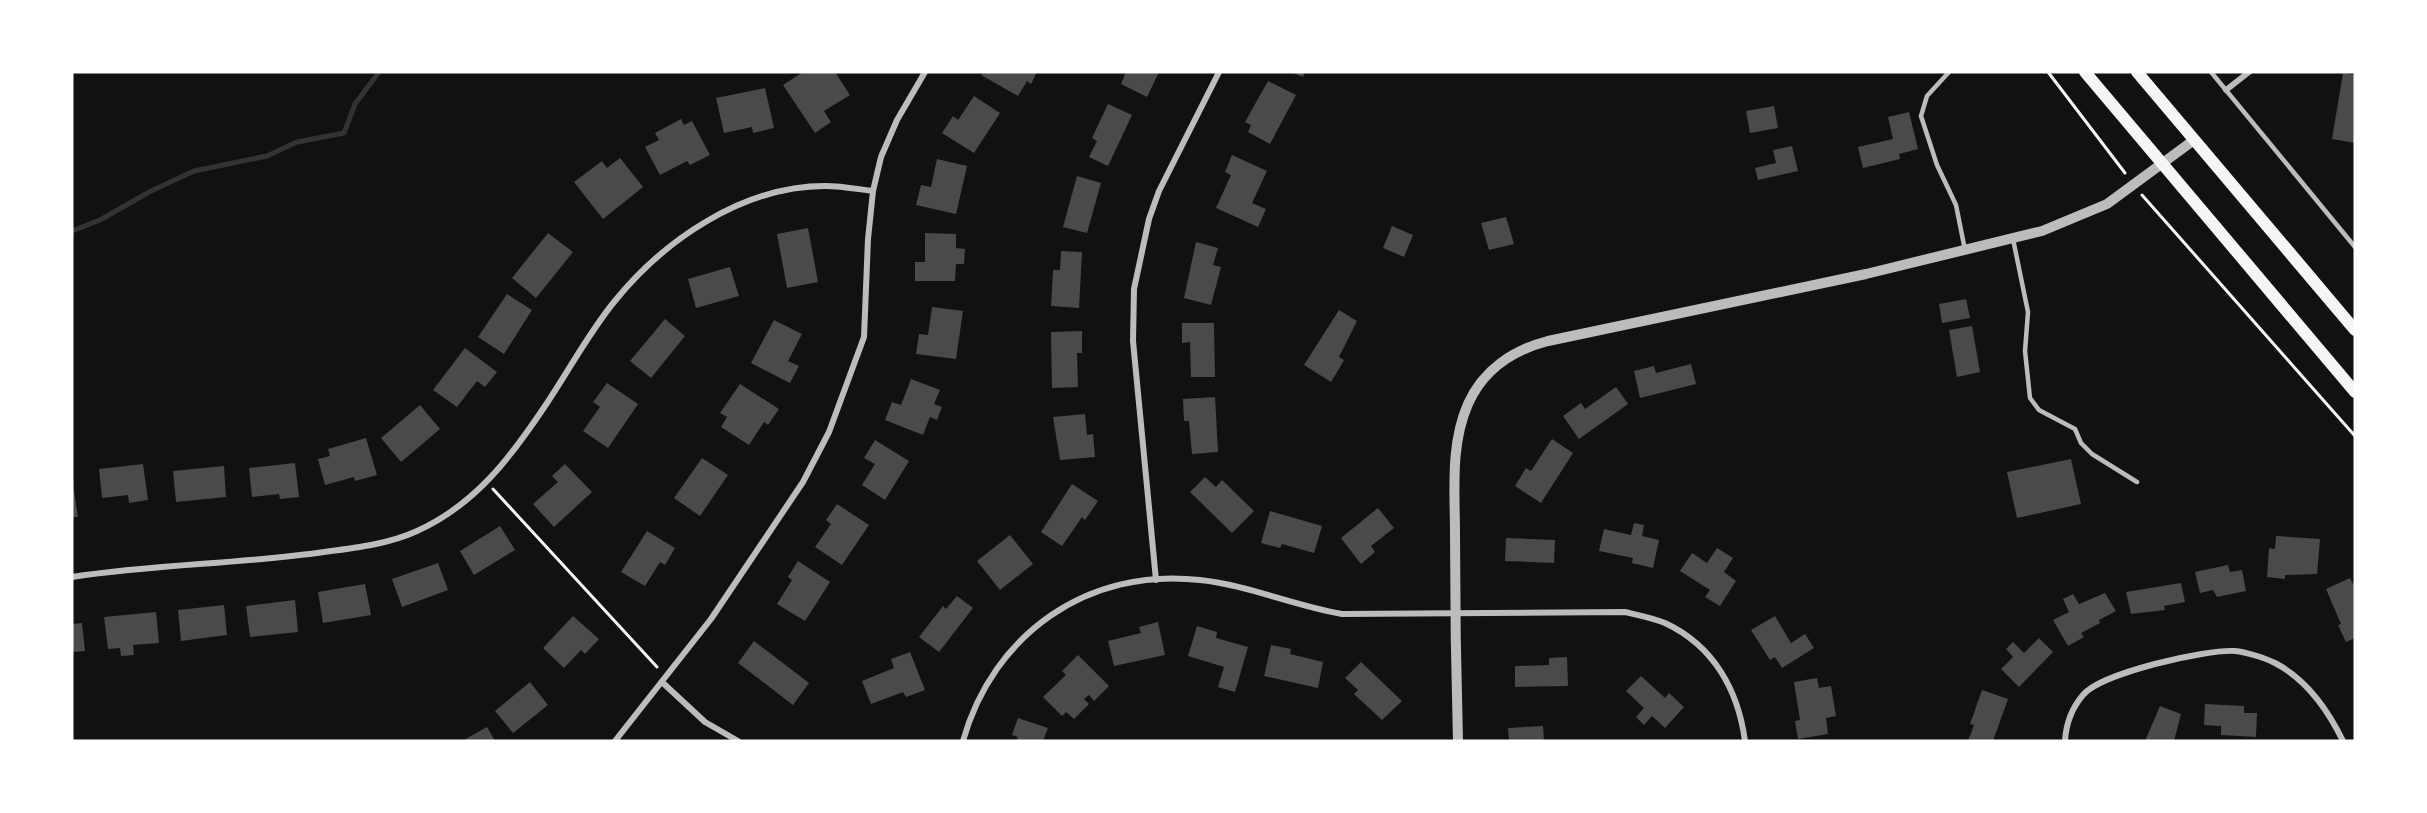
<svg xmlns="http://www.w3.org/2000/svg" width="2427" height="813" font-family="Poppins,sans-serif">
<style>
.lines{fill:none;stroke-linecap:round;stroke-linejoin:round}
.stream{stroke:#333;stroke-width:5}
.building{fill:#4a4a4a}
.path{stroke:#f5f5f5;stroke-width:3}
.service{stroke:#bcbcbc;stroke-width:4.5}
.minor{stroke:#bcbcbc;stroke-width:6}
.tertiary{stroke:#bcbcbc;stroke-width:10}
.secondary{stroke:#f5f5f5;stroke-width:12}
</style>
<rect width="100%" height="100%" fill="#111"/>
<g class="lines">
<path class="stream" d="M72,231l28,-11 51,-29 43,-20 73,-15 30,-14 47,-9 11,-29 24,-32"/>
</g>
<path class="building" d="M803,72h32l15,23 -26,16 7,11 -16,11 -32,-48z
M983,72h54l-6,12 -4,-3 -9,15 -37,-21z
M1126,72h33l-12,25 -26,-13z
M1291,72h14l-2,5z
M2343,73l12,2v68l-23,-4z
M1268,81l28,14 -26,49 -22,-12 3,-7 -6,-3z
M765,88l9,40 -21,5 -1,-6 -28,6 -8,-35z
M974,96l26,17 -26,40 -32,-20 11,-17 5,4z
M1108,104l24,11 -24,51 -19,-9 8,-16 -5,-3z
M1774,106l4,22 -28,5 -4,-22z
M1909,112l9,37 -19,5 1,5 -37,9 -5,-21 35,-8 -5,-22z
M681,119l3,6 8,-4 18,34 -20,10 -3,-4 -27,14 -15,-28 14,-7 -4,-7z
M1792,146l6,25 -40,9 -3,-12 21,-5 -3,-13z
M1232,155l35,16 -15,32 14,6 -8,18 -42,-19 15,-33 -6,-3z
M620,158l23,29 -40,32 -29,-37 28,-21 5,7z
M937,159l30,7 -11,48 -40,-9 5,-20 10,2z
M1077,176l24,7 -14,50 -24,-6z
M1506,217l8,27 -25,6 -8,-27z
M1392,226l21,9 -9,22 -21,-9z
M808,228l10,54 -31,6 -10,-54z
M548,233l25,19 -37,46 -24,-20z
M925,233l31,1v14l9,1 -1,15h-8l-1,17h-40v-19h10z
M1196,242l22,6 -5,17 8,2 -10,38 -27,-7z
M1061,251l21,1 -3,56 -28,-2 2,-36h7z
M730,267l9,29 -43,12 -8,-29z
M507,294l25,16 -28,44 -26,-17z
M1966,299l4,19 -28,5 -3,-19z
M932,307l31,4 -7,48 -40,-5 3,-20 9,1z
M1339,310l18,11 -18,36 5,3 -13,22 -27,-17z
M665,319l20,17 -34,42 -21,-17z
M774,320l28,14 -14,27 11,5 -9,17 -39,-20z
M1182,323h32l1,54h-24l-1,-35 -8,1z
M1972,326l8,46 -23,5 -8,-47z
M1082,331v22h-5l1,34 -26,1 -1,-56z
M465,348l32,24 -12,15 -8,-6 -20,26 -24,-17z
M1691,364l5,20 -56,14 -6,-27 20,-5 2,7z
M911,379l29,11 -6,14 8,3 -5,13 -7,-3 -7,18 -38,-15 7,-18 9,3z
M607,383l31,21 -30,44 -25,-17 17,-24 -7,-5z
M740,384l39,25 -11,16 -4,-3 -15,23 -28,-18 6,-10 -7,-4z
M1616,387l12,17 -49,35 -16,-23 18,-13 4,6z
M1215,397l3,55 -26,2 -3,-33h-5l-1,-22z
M420,405l20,24 -39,33 -20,-24z
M1085,414l2,21 6,-1 2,23 -35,3 -7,-43z
M366,438l11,37 -22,6 -1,-4 -29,8 -7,-26 12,-3 -2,-7z
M1552,439l21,14 -32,50 -26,-17 11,-18 5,3z
M875,440l34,21 -24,39 -23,-15 13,-21 -11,-6z
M702,458l26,17 -28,41 -26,-18z
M2071,459l10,45 -64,14 -10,-46z
M295,463l4,34 -19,2 -1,-5 -27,3 -3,-29z
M143,464l5,36 -19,3 -1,-8 -26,3 -3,-29z
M565,464l27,28 -38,35 -21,-23 25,-22 -6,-6z
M224,466l2,31 -50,5 -3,-31z
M72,477l6,40h-6z
M1205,477l11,10 6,-7 32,31 -22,22 -42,-41z
M1072,484l26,17 -13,19 -3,-3 -20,29 -21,-14z
M837,504l32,21 -27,40 -27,-18 16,-23 -5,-4z
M1378,508l16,20 -23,18 4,6 -14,12 -20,-26z
M1270,511l52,15 -8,27 -32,-9 -2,4 -19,-5z
M1634,523l10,2 -2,11 17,4 -6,28 -21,-5 1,-5 -34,-7 5,-22 27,6z
M500,526l15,24 -41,25 -14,-24z
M647,531l28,17 -10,17 -5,-3 -15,24 -24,-14z
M1010,535l23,29 -33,26 -23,-29z
M2276,536l44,3 -3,35 -32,1v4l-18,-2 2,-29 6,1z
M1506,538l49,2 -1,23 -49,-2z
M1717,548l16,10 -9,14 12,9 -16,25 -15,-9 5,-7 -30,-19 12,-18 15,10z
M798,561l32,21 -25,39 -28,-17 15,-24 -4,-3z
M438,563l10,27 -46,17 -10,-28z
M2228,565l2,7 12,-2 4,21 -29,6 -4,-7 -13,3 -5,-21z
M2350,578l5,10v50l-9,4 -8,-17 3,-1 -15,-35z
M2181,583l4,19 -21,4 1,4 -34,4 -5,-22z
M365,584l6,31 -48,8 -5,-31z
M2105,593l11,18 -17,9 1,3 -19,10 3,4 -16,9 -15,-26 16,-8 -6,-13 10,-5 6,10z
M957,596l16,12 -34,44 -20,-15 24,-31 3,3z
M295,600l3,32 -48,5 -4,-31z
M224,605l3,30 -46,6 -3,-31z
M156,612l3,31 -26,2 1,10 -13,1 -1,-8 -12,1 -4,-32z
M573,616l26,23 -14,15 -4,-4 -17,18 -21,-20z
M1775,616l16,27 14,-9 9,14 -32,20 -7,-11 -5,3 -19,-30z
M1158,622l7,33 -51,11 -6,-25 33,-8 -2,-6z
M82,623l3,28 -13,1v-28z
M1197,626l20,6 -1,6 32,9 -13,45 -17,-5 6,-20 -36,-11z
M2039,638l14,14 -34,35 -18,-18 12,-12 -7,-8 7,-7 11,11z
M754,641l55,42 -16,22 -55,-42z
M1271,645l20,4 -1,5 33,8 -5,26 -54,-12z
M910,652l15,38 -19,7 -3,-5 -32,12 -9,-23 32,-13 -3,-9z
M1078,655l31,31 -15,15 -5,-6 -5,4 5,5 -15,15 -8,-7 -4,4 -19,-19 23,-22 -4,-4z
M1567,657l1,29 -53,1v-21l34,-1v-7z
M1361,662l41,39 -20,19 -28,-26 4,-4 -13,-12z
M1641,676l24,22 4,-5 15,14 -19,21 -13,-12 -8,9 -8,-8 8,-9 -18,-17z
M1817,678l2,10 12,-2 5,30 -10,2 2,16 -30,5 -3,-18 5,-1 -6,-38z
M530,682l18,23 -35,28 -18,-22z
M1982,690l26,9 -15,42h-25l6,-16 -4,-1z
M2205,704l39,2v7h13l-1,24 -35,-2v-9l-17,-1z
M2160,706l21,8 -7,27h-29z
M1018,718l30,10 -5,13h-27l2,-4 -6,-2z
M1543,726l1,15h-35l-1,-13z
M487,727l8,14h-33z"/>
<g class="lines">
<path class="path" d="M2048,72l77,101
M2142,195l213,241
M493,489l164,178"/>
<path class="service" d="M1949,72l-22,24 -6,20 16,49 19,40 9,45
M2211,72l144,175
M2013,239l15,73 -3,39 5,47 9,12 36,19 6,14 11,11 45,28"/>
<path class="minor" d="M2226,90l23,-18
M72,577c83,-13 169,-13 252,-25 31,-4 65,-8 93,-21 58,-26 94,-74 128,-125 23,-34 43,-72 69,-104 50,-62 129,-116 211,-116 16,0 32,3 48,5
M1156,580l-23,-239 1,-52 15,-70 10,-28 60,-119
M663,683l42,39 33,19
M615,741l96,-122 92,-137 26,-50 35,-95 4,-98 5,-48 8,-34 16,-37 28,-48
M963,741c30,-107 125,-174 237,-161 48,5 94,26 142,34l283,-2c13,3 28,6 40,11 49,23 73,67 80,118
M2065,741c1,-17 6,-32 18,-46 18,-22 123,-46 152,-44 11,1 30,7 40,12 31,16 53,47 68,78"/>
<path class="tertiary" d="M1458,741c-2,-69 -3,-137 -3,-206 0,-44 -5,-90 13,-131 15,-34 45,-54 80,-63l318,-67 176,-43 65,-27 87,-64"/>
<path class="secondary" d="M2085,72l270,320
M2137,72l218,258"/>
</g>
<rect width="2427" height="813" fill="none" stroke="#ffffff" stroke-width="147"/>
</svg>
